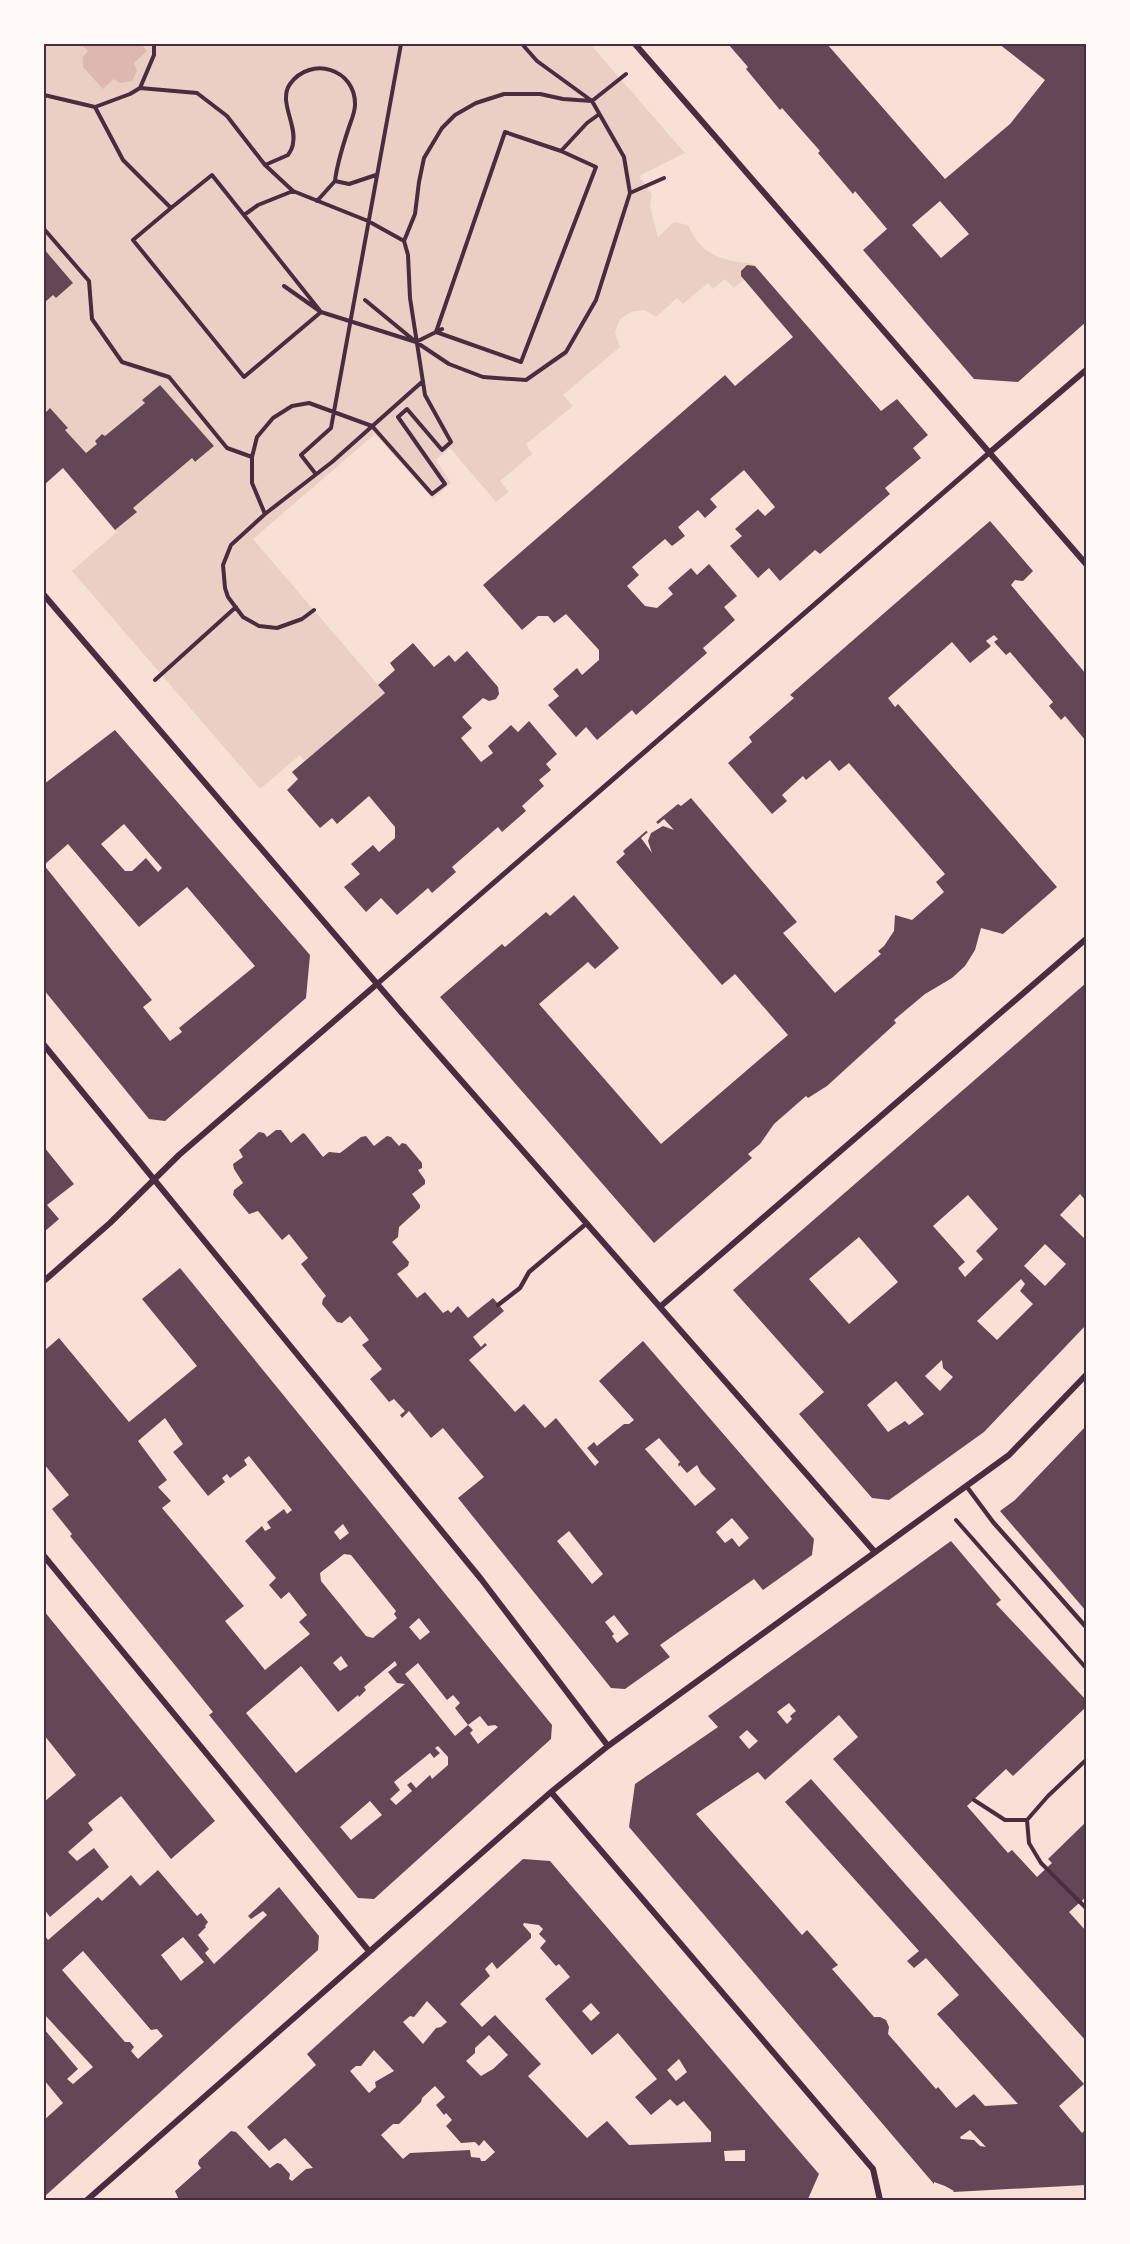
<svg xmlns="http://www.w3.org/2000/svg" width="1130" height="2244" font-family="'Work Sans',sans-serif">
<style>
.green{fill:#ebcfc5}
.water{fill:#dcb8b0}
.building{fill:#644757;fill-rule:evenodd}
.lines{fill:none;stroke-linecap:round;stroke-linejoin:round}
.path{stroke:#4a2c40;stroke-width:4}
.service{stroke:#4a2c40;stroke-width:4.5}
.pedestrian{stroke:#4a2c40;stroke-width:5}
.minor{stroke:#4a2c40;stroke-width:6}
.neatline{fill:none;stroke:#4a2c40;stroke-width:2}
</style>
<rect width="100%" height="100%" fill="#f7e1d7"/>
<path class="green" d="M44,44h546l95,109 -46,23 13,18 -2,12 8,31 16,-15 14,3c14,32 33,34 64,39l3,2 -8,-1 -4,4 -2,5 3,6 -10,8 -9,-9 -12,10 -5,-6 -25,21 -6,-6 -21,19 -12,-7 -13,2 -11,7 -5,14 5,14 -57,48 10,11 -47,38 6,10 -32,27 9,11 -13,10 -46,-54 -14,12 15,23 -18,16 -58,-65 -122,105 132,154 -80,69 -5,-7 -40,34 -188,-218 45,-39 -2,-2 21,-18 -3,-4 59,-50 4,4 18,-16 -71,-46 2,3 -40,33 -3,-2 -7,7 2,3 -11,9 -21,-23 3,-2 -18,-20 -5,5 -1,-2v-108l9,-8 3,3 17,-15 -29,-34z"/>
<path class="water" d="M81,44h60l6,7 -13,12 3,8 -5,10 -12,2 -6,-4 -11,10 -20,-22v-10l5,-6z"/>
<path class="building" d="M728,44h99l118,135 65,-55 35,-44 -46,-36h87v278l-68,60 -44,-3 -111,-129 24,-21 -32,-38 -2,3 -35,-41 2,-2 -38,-43 -2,2 -34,-41 2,-2zM940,201l29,33 -28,24 -29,-33z
M44,249l29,34 -17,15 -3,-3 -9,8z
M747,265l8,1 126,145 16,-12 31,36 -15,13 8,10 -36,30 5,6 -70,60 -5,-4 -35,31 -11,-13 -11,10 -28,-32 12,-10 -7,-7 23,-20 7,7 10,-9 -31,-37 -34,29 7,8 -12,11 -7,-8 -20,17 7,9 -13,10 -7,-7 -33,28 7,8 -12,11 18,20 12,2 16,-14 -5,-6 23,-20 6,7 12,-11 28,32 -13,11 11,13 -32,28 4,5 -71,62 -4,-5 -35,30 -11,-13 -10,10 -28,-32 11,-9 -6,-7 24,-21 5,7 17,-15v-10l-33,-36 -12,9 -6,-7h-10l-16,14 -39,-45 242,-210 10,11 58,-49 -52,-61v-5z
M160,385l54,61 -19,16 -3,-4 -59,50 4,4 -22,18 -52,-62 -19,17v-74l1,2 5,-5 18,20 -3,2 21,23 11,-9 -2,-3 7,-7 3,2 40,-33 -3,-3z
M990,521l43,50 -10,10 -8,-1 -4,5 75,89v67l-21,-25 -4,4 -12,-14 4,-4 -43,-50 -4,3 -12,-13 4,-3 -4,-4 -8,6 5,5 -21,17 -18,-21 -64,56 7,9 3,-3 159,183 -54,47 -22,-6 -6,22 -10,16 -13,12 -27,16 -31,26 2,3 -69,63 -19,12 -2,-2 -32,28 -14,20 -12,10 4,4 -98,85 -214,-246 62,-53 3,3 41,-35 4,4 24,-21 45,53 -24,21 -7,-7 -49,42 122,140 127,-109 -53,-61 -13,11 -106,-123 9,-8 -2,-3 23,-20 2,1 -7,6 11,15 -4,-12 3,-8 12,-7 11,4 -10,-11 -6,5 -2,-2 22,-18 3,2 10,-8 106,124 -14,11 52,60 46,-39 -3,-3 6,-5 10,-15 1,-16 17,5 32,-28 -8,-10 9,-8 -96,-111 -10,8 -9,-11 -24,20 -3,-4 -21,19 5,6 -15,13 -44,-51 24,-21 -3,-5 45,-39 -4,-3z
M413,643l21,24 15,-12 6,7 12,-11 31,36 1,7 -3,5 -7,2 -6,-3 -21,19 10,11 -11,10 20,24 12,-9 -5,-7 23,-21 7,7 11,-11 28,33 -11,10 5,6 -12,10 5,6 -22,20 4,5 -24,21 -4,-5 -46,40 4,5 -24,21 -4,-5 -31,27 -16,-17 -15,14 -22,-25 16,-13 -9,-10 22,-19 6,7 16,-14v-11l-26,-31 -32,28 -5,-6 -12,10 -33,-38 11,-11 -6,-7 93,-79 -7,-8 17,-15 -5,-7z
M115,730l195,225 -4,43 -141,123 -16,-2 -105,-129v-125l108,135 -9,7 27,34 12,-9 -3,-4 76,-62 -68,-79 -48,40 -71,-83 -24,21v-81zM124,824l38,44 -4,4 -12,-14 -14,13h-7l-24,-27z
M1086,983v218l-6,-7 -20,21 26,25v85l-102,107 -95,68 -17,-2 -73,-84 25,-22 -91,-102zM968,1195l30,34 -22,22 7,8 -18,18 -7,-9 7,-6 -32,-36zM859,1237l39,45 -49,42 -40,-45zM1045,1244l21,20 -21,22 -21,-20zM1021,1279l4,5 -5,7 13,13 -36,36 -20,-19zM942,1360l1,8 10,9 -13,14 -15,-15zM896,1381l28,33 -15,11 -4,-4 -17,11 -21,-27z
M276,1130h5l10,13 12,-10 2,1 18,23 6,-5 11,1 21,-16 5,-1 8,10 13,-10 4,1 8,9 3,-3 4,1 16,19v5l-4,2 7,10v4l-13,10 8,11v3l-21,19 -1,10 -6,5 17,20 -1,4 -11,8 20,24 8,-6 18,21 5,-3 3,3 7,-7 10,12 25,-20 11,13 -31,26 8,10 4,-4 2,2 -18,15 46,52 9,-8 21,24 11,-10 39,48 4,-4 -12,-14 7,-6 3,4 27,-22h5l5,-4 -35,-39 44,-40 171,198 -2,16 -49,35 -9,-11 -94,66 10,12 -45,32 -14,-1 -153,-190 26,-21 -41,-49 -12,10 -22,-27 -7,7 -2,-3 5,-4 -11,-12 -5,3 -19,-23 12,-10 -20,-24 7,-5 -19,-24 -8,7 -5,-1 -15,-18 1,-5 3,-3 -25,-32 7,-6 -19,-24 -7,6 -24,-29 -9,3 -16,-19 1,-5 9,-7 -9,-14 -1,-5 10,-7 -4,-7 20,-18 5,1 3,4zM659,1438l21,24 -2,2 1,3 1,-2 7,8 10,-8 4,8 15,16 -21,17 -50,-57zM732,1518l17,20 -10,9 -7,-9 -7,5 -9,-11zM569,1531l34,43 -11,10 -35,-43zM614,1615l15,19 -12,9 -5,-7 2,-2 -9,-12z
M44,1147l30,37 -27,21 12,14 -15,13z
M180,1268l372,457 -1,14 -177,160 -16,-1 -149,-183 4,-3 -143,-176 2,-2 -20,-25 17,-14 -25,-31v-113l15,-13 70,84 68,-56 -55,-67zM165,1418l18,26 -10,8 35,44 17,-14 -3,-4 5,-4 3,4 17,-13 -3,-5 5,-4 43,54 -5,4 -3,-5 -17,13 4,6 -6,3 -3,-5 -17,15 31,37 -7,7 12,14 8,-7 18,23 -8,7 11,12 -45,36 -40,-49 19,-15 -82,-98 9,-7 -13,-14 9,-7 -29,-39zM343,1524l6,9 -9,7 -6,-8zM344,1554l7,1 45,56 -2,3 3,4 -24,20 -7,-2 -45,-55 -1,-8zM419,1618l11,14 -10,8 -11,-13zM341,1656l7,10 -8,5 -7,-8zM395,1661l2,4 -9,7 9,11 8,1 -109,89 -50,-60 55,-47 37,46 20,-17 1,2 7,-7 -2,-3zM418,1663l29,37 6,-5 7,8 -5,5 13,17 12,-9 8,10 7,-1 3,2 -20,17 -8,-11 3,-3 -5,-5 -13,11 -50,-62zM438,1746l10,11v8l-16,14 -2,-4 -14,13 -5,-6 -4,3 5,6 -16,14 -6,-6 10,-9 -6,-8 36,-29 4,5 6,-5 -5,-5zM370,1801l12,14 -31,25 -11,-13z
M1086,1426v185l-86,-100 15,-11z
M951,1541l50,59 -5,4 90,96v7l-73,69 -7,-7 -39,37 41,47 4,-3 25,27 15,-14 -4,-4 38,-37v75l-17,15 17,19v110l-253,-282 25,-22 -19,-22 -74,65 -7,-8 -62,42 106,121 5,-5 31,35 -6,4 42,48h6l6,3 3,7 -1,7 48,55 2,-2 18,21 18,-14 11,12 33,-2 -81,-90 22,-19 -33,-37 -12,10 -7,-7 12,-10 -134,-149 26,-23 273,305 -25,22 23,27 4,-4v56l-133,7 1,-1 -9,-5 -11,-4v2l-305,-357 6,-43 83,-57 -10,-11zM789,1703l7,8 -6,5 2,3 -5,5 -10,-12zM747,1730l11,11 -9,8 -10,-12zM970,2130l16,17 -6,-1 -6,-6 -13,-1 -1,-2z
M44,1611l171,210 -44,38 -50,-63 -33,27 5,7 -25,22 9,9 17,-13 15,19 -59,50 -6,-8v-107l32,-27 -32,-40z
M523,1859l27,2 269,313 -11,25 -629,1 -4,-9 26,-23 -3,-4 1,-4 32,-29 5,1 34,36 7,-5 4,1 9,10 -1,5 3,2 14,-12 7,-1 -28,-30 -16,13 -22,-24 69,-62 -9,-11zM524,1923l15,2 4,4 -4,5 7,7 -6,7 16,18 3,-2 11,13 -25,22 47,56 26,-22 39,46 -22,18 16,18 19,-16 7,7 7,-5 27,31v10l-82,3 -22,-24 -20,17 -59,-62 13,-12 -46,-49 -13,12 -22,-23 30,-28 -5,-7 7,-7 5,7 34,-31v-4l-8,-9zM427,2001l20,21 -6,5 -5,1 -13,16 -20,-22 7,-6 4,1zM591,2003l9,10 -9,8 -9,-10zM489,2035l19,20 -15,14 -12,7 -15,-15 9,-8v-5zM374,2050l20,21 -19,11 1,5 -7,6 -19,-22 6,-5h5zM679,2059l8,13 -11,9 -9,-11zM435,2086l10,11 -9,8 8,10 2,-2 6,7 -6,6 15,17 14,-1 4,4 5,-6 11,12 -10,9h-4l-1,-3 -9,-1 -1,-7 -60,3 -7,6 -22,-24 12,-11h6l22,-22 1,-4zM745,2150v11h-20l-1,-10z
M158,1870l39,46 4,-3 7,9 -3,4 1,1 -8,8 11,14 -4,4 9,11 53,-49 -4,-4 -12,8 -3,-3 31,-29 40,49 -1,14 -274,247v-77l19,-17 -19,-23v-51l34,40 -11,10 6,5 20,-17 -49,-53v-80l4,6 50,-43 4,4 29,-26 9,11zM183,1937l21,25 -23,19 -20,-26zM83,1951l68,79 6,-1 6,7 -25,23 -7,-8 3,-4 -4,-5h-5l-63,-72z"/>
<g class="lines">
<path class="path" d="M154,44v11l-14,33 57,5 30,23 38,49 28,26 75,30 36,20
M44,95l51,12 35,-13 10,-6
M95,107l28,53 48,48 41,-33 109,137 -77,65 -111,-137 38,-32
M561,151l35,16 -75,195 -85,-30 69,-200 56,19 26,-28 11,-8
M265,165l23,-10c2,-3 5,-8 5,-12 4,-19 -15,-42 -3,-59 21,-29 66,-15 65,21 0,7 -4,16 -6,22 -6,18 -12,36 -14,54l14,3 27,-9
M630,193l34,-15
M317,201l18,-20
M244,215l14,-10 35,-14
M44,229l45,52 3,38 30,43 47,15 58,71 25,9
M284,286l37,26 95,30 33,22 34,13 43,3 40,-28 30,-52 34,-107 -6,-36 -32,-56 -55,-40 -15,-17
M365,300l51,42 26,-13
M315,473l-14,-18 30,-27 70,-384
M265,514l-13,-31v-26l5,-20 16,-19 19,-12 17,-3 63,23 60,68 13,-10 -47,-67 9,-8 35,41 9,-8 -26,-47 -15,-97 -2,-43 -4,-14 11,-27 4,-32 5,-24 18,-30 13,-13 21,-12 28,-9h36l23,5 29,2 34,-27
M314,610l-12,9 -25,9 -18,-2 -16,-9 -15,-20 -3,-9 -2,-23 8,-20 34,-31 67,-52 91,-81
M155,680l81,-73
M956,1520l130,148
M1086,1760l-38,36 -21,24 2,23 12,20 45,45
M974,1800l31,20h22"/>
<path class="service" d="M498,1305l22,-17 9,-16 58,-49
M967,1487l26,35 93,105"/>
<path class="pedestrian" d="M377,984l612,-531"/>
<path class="minor" d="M635,44l451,520
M989,453l97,-83
M44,595l358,418 472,538
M44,1045l437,534 127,167
M44,1281l66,-58 69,-68 198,-171
M661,1306l425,-367
M44,1556l325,395
M551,1792l322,377 7,31
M87,2200l464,-408 57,-46 401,-291 77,-80"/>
</g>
<rect width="1130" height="2244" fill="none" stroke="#fffaf5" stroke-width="90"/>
<rect x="45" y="45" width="1040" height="2154" class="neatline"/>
</svg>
